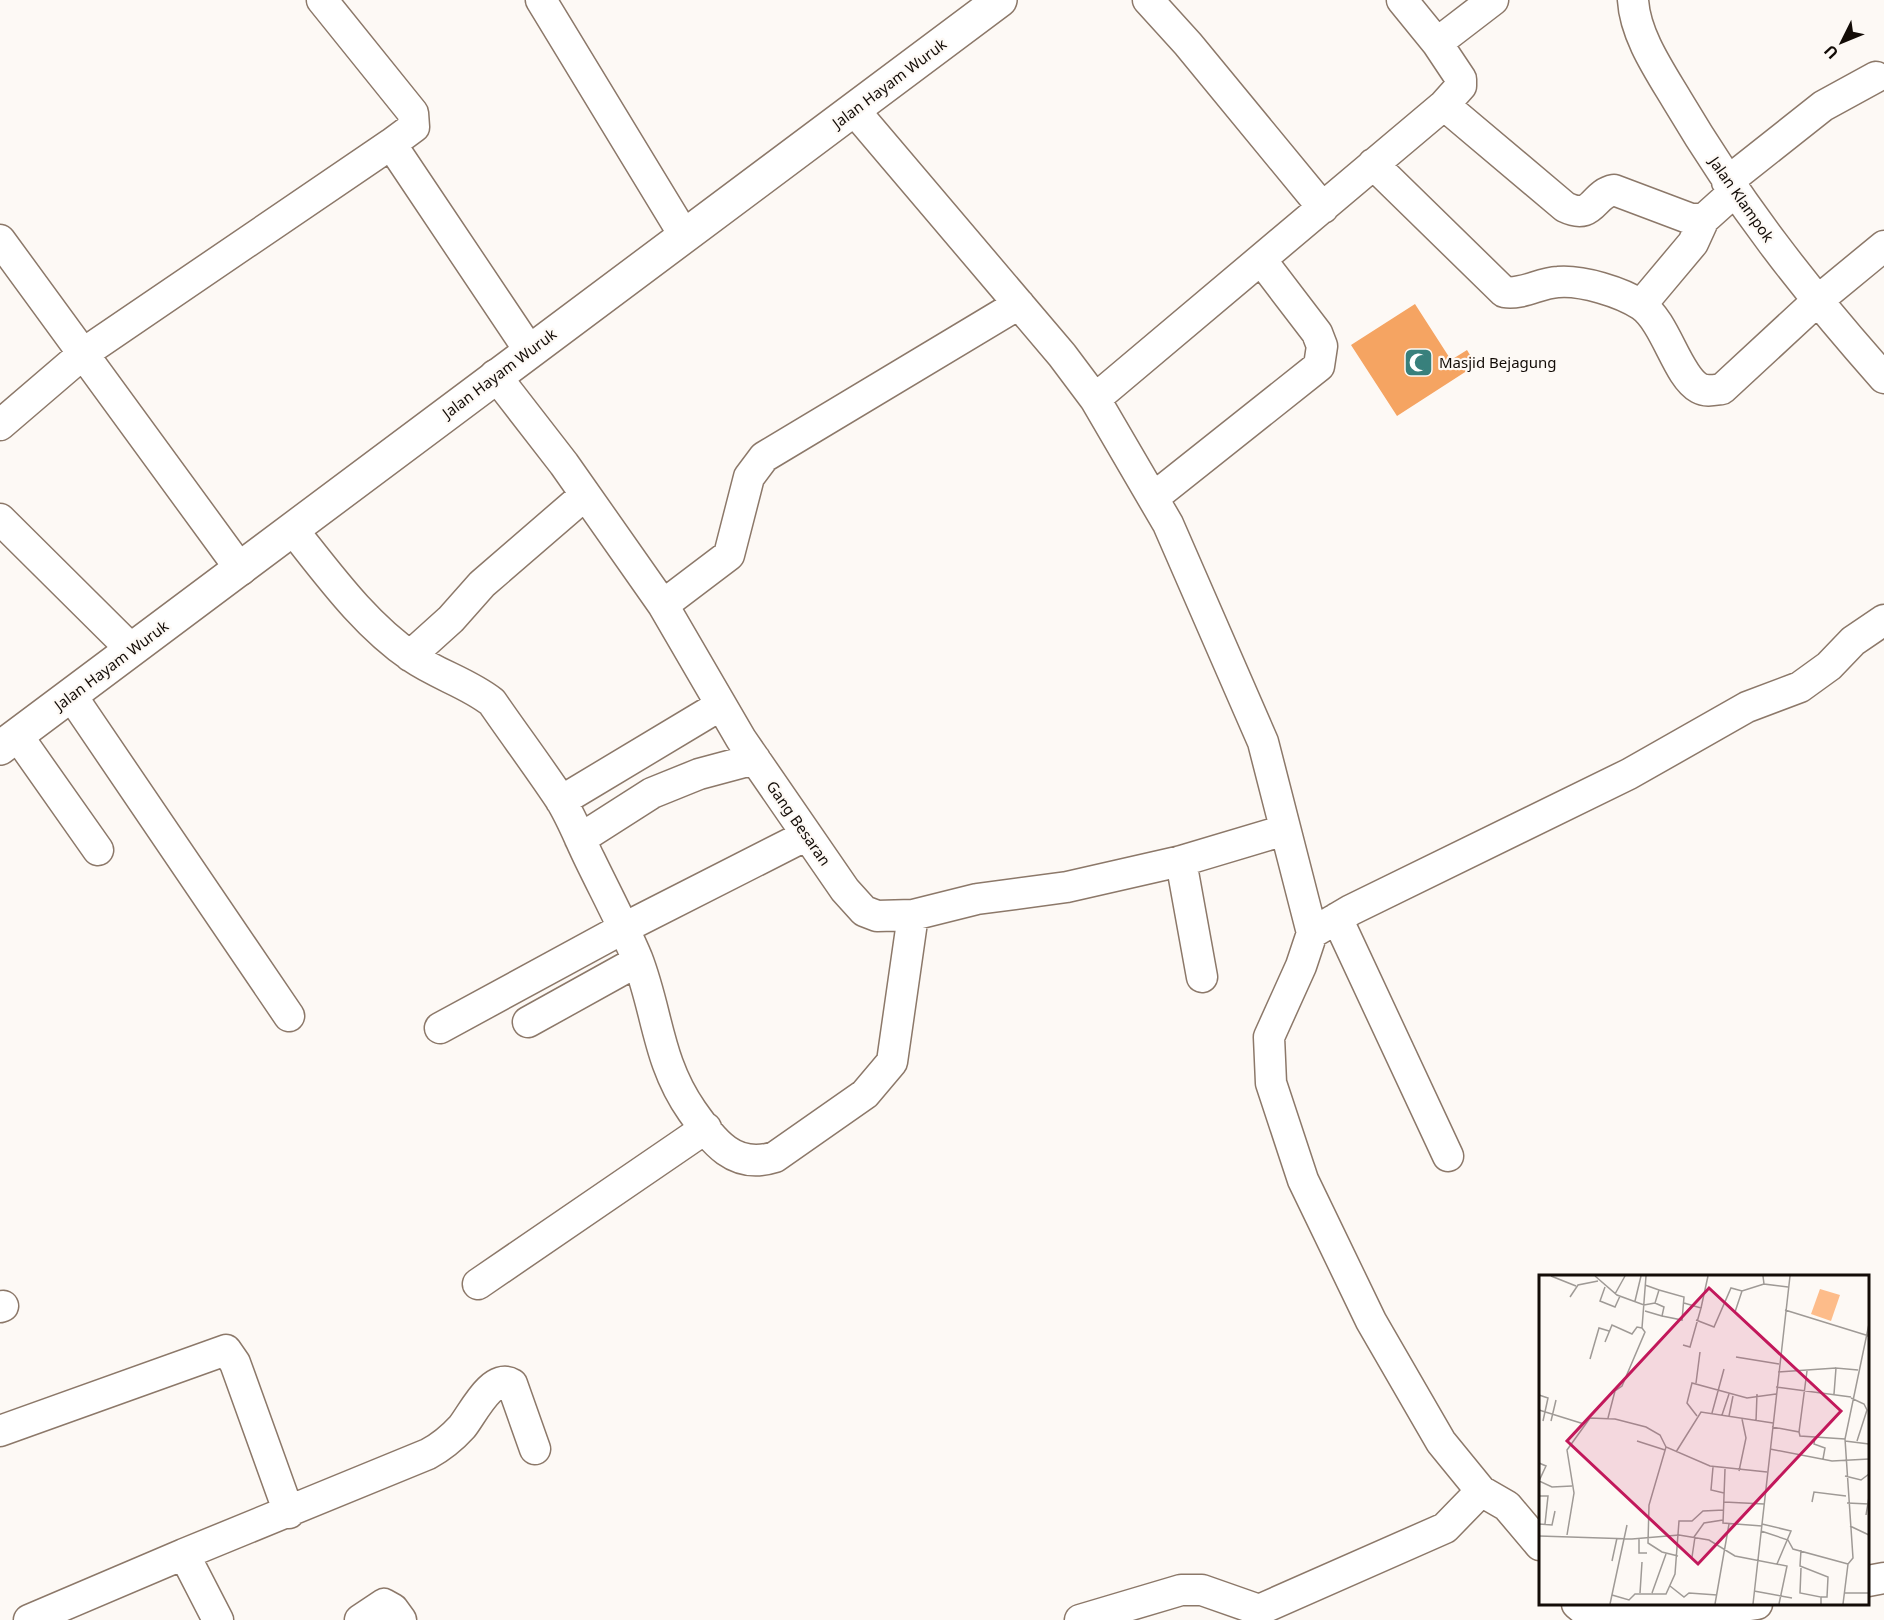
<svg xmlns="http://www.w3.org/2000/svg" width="1884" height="1620" font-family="'Noto Sans',sans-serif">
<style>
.building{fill:#f5a462}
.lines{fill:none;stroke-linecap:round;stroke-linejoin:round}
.minor-casing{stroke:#8c7869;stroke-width:33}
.major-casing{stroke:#8c7869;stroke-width:36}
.minor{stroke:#fff;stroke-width:30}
.major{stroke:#fff;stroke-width:33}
.labels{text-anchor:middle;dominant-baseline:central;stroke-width:4.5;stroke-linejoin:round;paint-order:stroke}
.street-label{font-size:15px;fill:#130c07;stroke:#fdf9f5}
.poi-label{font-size:15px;fill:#130c07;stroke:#fdf9f5;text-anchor:start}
.inset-road{fill:none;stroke:#9f9a96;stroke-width:1.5}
.view{fill:#c2185b;fill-opacity:0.15;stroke:#c2185b;stroke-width:3}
.inset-edge{fill:none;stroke:#130c07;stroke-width:3}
</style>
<rect width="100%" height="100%" fill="#fdf9f5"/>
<path class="building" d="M1415,304l36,56 16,-10 9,15 -79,51 -46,-71z"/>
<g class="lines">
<defs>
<path id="minor" d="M322,0l91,113 1,14 -23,17 138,206
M541,0l143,235
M1148,0l40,44 135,164
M1633,0c2,35 26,70 44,100 61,103 127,188 207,278
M1437,43l56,-43
M1444,105l121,102c29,14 27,-13 49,-17l77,29h13l30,-27
M854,110l208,245 33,44 73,125 95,218 49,191 -11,33 -32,71 2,46 32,97 68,141 70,121 40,49 26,15 33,39
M1373,164l131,128c19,3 35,-9 54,-10 24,-2 63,10 83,23 25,17 36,71 58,83 7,4 15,2 23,1l94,-87 68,-56
M1727,182l96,-76 53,-29
M0,240l241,330
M1641,305l52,-62 11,-24
M495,375l69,89 99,141 78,134 104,151 19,21 13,5 36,-1 64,-16 90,-12 114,-26 104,-31
M1095,399l349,-294 17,-19v-7l-24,-36 -35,-43
M0,425l84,-72 307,-209
M1153,498l166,-132 3,-20 -5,-13 -55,-72
M0,519l131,130
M293,530c36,45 71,94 119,127 26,18 56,26 80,45 22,32 46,64 68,97 12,19 20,41 30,61 16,33 33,65 47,98 21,54 20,103 55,153 22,31 42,59 83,46l90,-63 27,-32 21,-147
M663,605l66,-50 20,-78 15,-20 255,-153
M410,656l41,-37 31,-35 103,-89
M71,695l218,321
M17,735l81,115
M561,801l160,-96
M580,839l72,-46 47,-19 56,-15
M1181,861l21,116
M1337,918l111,238
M1312,933l39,-23 278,-136 118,-67 53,-20 29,-21 24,-25 31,-21
M528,1022l110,-61
M440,1028l184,-100 183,-93
M478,1284l228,-156
M0,1307l3,-1
M0,1431l226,-81 9,13 54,150
M1868,1581l16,-3
M1577,1604l12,10 11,3 65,-9h63l29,-4
M29,1620l155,-66
M218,1620l-34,-66 244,-100c13,-7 24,-16 34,-27 10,-12 30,-55 50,-43l23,65
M360,1620l24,-16 9,5 8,11
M1080,1620l101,-30h21l57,20 186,-82 36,-37"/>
<path id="major" d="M0,748l1000,-748"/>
</defs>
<use href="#minor" class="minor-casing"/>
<use href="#major" class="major-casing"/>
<use href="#minor" class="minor"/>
<use href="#major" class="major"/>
</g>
<defs>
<symbol id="mosque-square" viewBox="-11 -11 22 22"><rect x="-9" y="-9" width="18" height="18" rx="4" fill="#38807c" stroke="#fdf9f5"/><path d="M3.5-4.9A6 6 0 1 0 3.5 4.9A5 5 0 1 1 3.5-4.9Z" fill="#fff"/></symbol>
</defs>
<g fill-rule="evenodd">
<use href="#mosque-square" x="1402" y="346" width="33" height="33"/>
</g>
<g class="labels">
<g class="street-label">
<text transform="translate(889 83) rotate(-37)">Jalan Hayam Wuruk</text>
<text transform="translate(1742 199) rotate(55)">Jalan Klampok</text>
<text transform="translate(499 373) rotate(-37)">Jalan Hayam Wuruk</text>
<text transform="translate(111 665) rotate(-37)">Jalan Hayam Wuruk</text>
<text transform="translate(799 823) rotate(55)">Gang Besaran</text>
</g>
<g class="poi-label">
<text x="1439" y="362">Masjid Bejagung</text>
</g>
</g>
<g transform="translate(1539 1275)">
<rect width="330" height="330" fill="#fdf9f5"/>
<path d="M281,14l20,6 -9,26 -20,-7z" fill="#fdbc8a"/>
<path class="inset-road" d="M12,1l25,10M56,1l22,19 27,10 11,-2M224,1l1,8 24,3M106,10l14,5 -4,13 9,4 -2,9 -17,-5M66,12l-5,14 15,6 5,-11M120,15l25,7 -2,23 -20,-4M76,19l10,-18M31,22l8,-12 20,-4M96,26l6,-25M162,33l7,-32M246,35l84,26M196,37l7,-21M157,45l18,7 17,-39 11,3 22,-7M66,67l7,-17 20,9 5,-7 5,1M144,70l7,2 11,-39 -17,-5M197,82l43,7M51,84l9,-31 10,3M239,97l58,-4M157,108l4,-31M237,112l75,10M295,119l2,-26 22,2M0,120l9,3 -5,23M312,123l13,6 3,6 -10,31M0,135l45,14M173,138l12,-44M183,140l7,-21M158,141l-10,-13 5,-20 55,15 29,-4M190,141l4,-20M69,143l7,-27 7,-5 23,-54 -3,-4 4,-52M12,146l5,-21M217,146l1,-27M233,152l27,5 1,4 45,3M260,157l8,-61M276,162l-1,7 11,4 -2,11M98,166l28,9M306,166l24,3M127,172l-17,58 -1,38 14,9 16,4M231,174l62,12 37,-2M137,177l25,-40 72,11M0,188l7,3 -7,15 13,6 20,-1M174,192l-2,23 13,3M186,194l-2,54 39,3M200,196l7,-33 -4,-19M306,201l16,4 8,-6M0,221h9l-3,28M185,227l40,2M273,227l2,-10 32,4M308,228l22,1M327,240l3,-18M0,249l13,1 3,-14M223,249l29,7 -14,33M311,251l19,9M222,256l27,9 5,9 55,15M28,260l7,-42 -7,-43 23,-32 25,1 31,8 14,8 6,12 44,19 57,6M0,261l93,3 47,-4 30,5 26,16 52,10 -8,38M155,262l10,-14 19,-3M100,263v15h8M262,275l-1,16 28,11 -1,20h-6M153,282l3,-20M73,286l5,-23M309,289l5,-6 -8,-119 24,-115M262,293l-1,25 21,4v7M131,311l14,11 5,-4 28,2M215,316l38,7M101,318l2,-31M113,318l14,-39M306,318h24M73,320l17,5 6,-6h31l9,-20 4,-53h13l11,-10 21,-1M71,329l17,-79M176,329l14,-80M214,329l37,-328M304,329l5,-40"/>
<path class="view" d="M170,13l132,123 -143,153 -131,-123z"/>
<rect width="330" height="330" class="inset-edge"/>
</g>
<g transform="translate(1842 42) rotate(227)" stroke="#fdf9f5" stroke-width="4.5" paint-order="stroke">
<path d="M0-4.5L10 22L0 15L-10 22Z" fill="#130c07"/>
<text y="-9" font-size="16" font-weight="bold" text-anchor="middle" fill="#130c07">U</text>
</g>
</svg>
